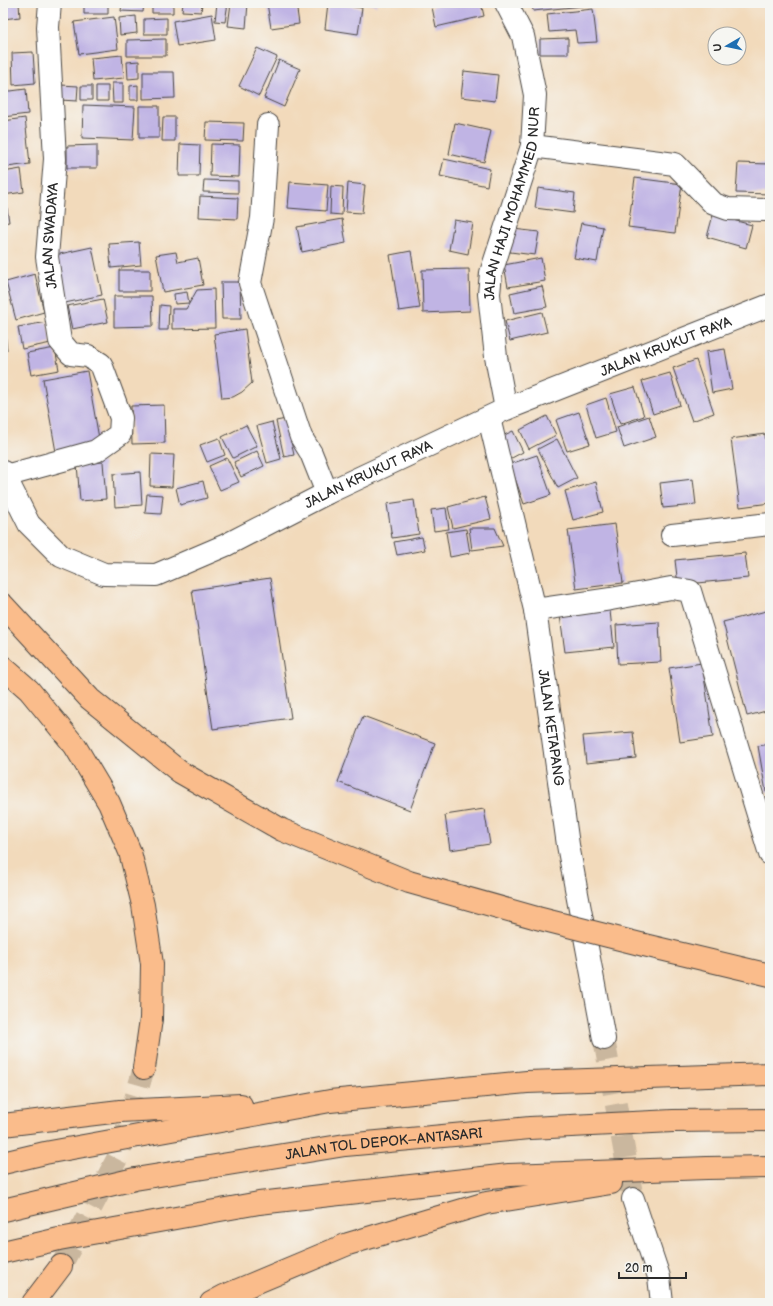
<svg xmlns="http://www.w3.org/2000/svg" width="773" height="1306" font-family="'Balsamiq Sans',sans-serif">
<style>
.building{fill:#c0b4e4}
.lines{fill:none;stroke-linecap:round;stroke-linejoin:round}
.minor-tunnel{stroke:#cab79e;stroke-width:22;stroke-dasharray:22 11;stroke-linecap:butt}
.highway-tunnel{stroke:#cab79e;stroke-width:22;stroke-dasharray:22 11;stroke-linecap:butt}
.minor-casing{stroke:#494541;stroke-width:24}
.highway-casing{stroke:#494541;stroke-width:24}
.minor{stroke:#fff;stroke-width:22}
.highway{stroke:#fabc8b;stroke-width:22}
.highway-bridge-casing{stroke:#494541;stroke-width:24;stroke-linecap:butt}
.highway-bridge{stroke:#fabc8b;stroke-width:22}
.labels{text-anchor:middle;dominant-baseline:central;stroke-width:4;stroke-linejoin:round;paint-order:stroke}
.street-label{font-size:14px;fill:#2b2b2b;stroke:#f6f6f2}
</style>
<rect width="100%" height="100%" fill="#f6f6f2"/>
<filter id="ink" filterUnits="userSpaceOnUse"><feTurbulence type="fractalNoise" baseFrequency=".025" numOctaves="2"/><feDisplacementMap in="SourceGraphic" scale="8" xChannelSelector="R" yChannelSelector="G"/><feConvolveMatrix kernelMatrix="1 2 1 2 8 2 1 2 1" color-interpolation-filters="sRGB"/></filter>
<filter id="wash" filterUnits="userSpaceOnUse"><feTurbulence type="fractalNoise" baseFrequency=".012" numOctaves="4" result="noise"/><feDisplacementMap in="SourceGraphic" scale="16" xChannelSelector="R" yChannelSelector="G"/><feGaussianBlur stdDeviation="0.9" result="paint"/><feColorMatrix in="noise" values="0 0 0 0 0 0 0 0 0 0 0 0 0 0 0 0 0 1.4 0 .05"/><feComposite in="paint" operator="in"/></filter>
<g filter="url(#wash)">
<rect width="100%" height="100%" fill="#f2dabb"/>
<g id="blocks">
<path class="building" d="M3,3h16l1,14 -17,2z
M84,3h24v11h-24z
M122,3h22l-1,9 -22,-1z
M152,3h21v10h-21z
M183,3h19l-1,9 -19,-1z
M217,3h11l-3,19 -10,-1z
M231,3h17l-2,25 -18,-2z
M267,3h29l3,21 -28,4z
M328,3l34,5 -4,26 -33,-5z
M367,3h10v3z
M447,3h34l3,13 -48,11 -4,-20z
M532,3h51v3l-50,5z
M593,9l4,33 -20,1 -2,-13 -26,2 -2,-18z
M212,14l4,26 -39,6 -4,-25z
M136,16l1,17 -17,2 -1,-17z
M114,17l4,32 -39,5 -5,-32z
M167,18v16h-23v-15z
M568,38v16h-28v-15z
M166,39v17h-39v-16z
M257,48l20,9 -18,39 -20,-10z
M33,52l2,31 -22,2 -1,-32z
M122,55l2,23 -31,3 -2,-23z
M279,60l21,9 -16,38 -20,-9z
M139,61v17l-11,1 -1,-17z
M464,71l34,4 -3,26 -34,-4z
M143,72h31l1,26 -32,1z
M112,83h11v20h-10z
M61,85l17,1 -1,15 -17,-1z
M138,85v15h-8v-14z
M81,86h11v14h-11z
M96,86h12v15h-12z
M26,89l2,25 -25,3v-25z
M83,105l52,2 -2,33 -51,-2z
M139,106h20v32h-20z
M163,117h12v24h-13z
M25,118l5,46 -23,3 -4,-33v-13z
M206,122l38,1 -1,18 -38,-1z
M455,123l36,8 -7,31 -35,-8z
M180,144l20,1 -1,31h-20z
M211,144l29,1 -1,32 -29,-1z
M97,145v23h-30v-22z
M444,159l46,10 -3,17 -47,-10z
M738,163l32,1v30l-34,-1z
M21,169l3,23 -21,3v-23z
M635,178l47,6 -7,49 -47,-6z
M204,180l34,1v12l-35,-1z
M290,182l38,3 -2,26 -38,-3z
M348,183l17,2 -3,28 -16,-1z
M331,186l12,1 -1,28 -12,-1z
M538,188l37,5 -2,20 -38,-5z
M200,196l38,2 -1,21 -38,-2z
M3,208h4l2,14 -6,1z
M713,215l39,10 -6,23 -39,-11z
M342,219l4,24 -44,9 -5,-25z
M454,220l19,3 -5,31 -19,-4z
M581,223l22,4 -6,35 -23,-4z
M513,229l26,3 -4,23 -25,-3z
M139,242l2,23 -30,3 -2,-24z
M92,247l10,48 -37,8 -10,-48z
M411,251l9,57 -21,3 -9,-56z
M176,252l2,10 20,-4 5,27 -40,7 -7,-37z
M541,258l4,23 -37,6 -4,-22z
M469,269l1,42 -47,2 -1,-43z
M119,270h31v21h-31z
M35,274l9,38 -28,8 -10,-38z
M221,282h19l1,37h-19z
M542,286l5,21 -33,6 -4,-20z
M214,289l1,39 -43,1v-20h14l11,-19z
M187,292l2,11 -14,1 -1,-10z
M114,296h38l1,30 -39,1z
M103,299l5,23 -36,7 -5,-23z
M160,305l9,1 -1,24h-9z
M542,312l5,20 -37,9 -5,-20z
M47,322l4,21 -29,6 -4,-22z
M4,324l3,26h-4v-25z
M245,329l7,54 -10,9 -9,5 -11,1 -8,-64z
M55,348l4,22 -28,5 -4,-22z
M725,349l7,40 -20,4 -6,-41z
M696,360l18,53 -22,8 -19,-53z
M87,371l13,73 -44,8 -13,-73z
M670,373l10,32 -27,9 -11,-33z
M635,387l9,29 -24,8 -10,-30z
M606,398l10,34 -20,6 -10,-33z
M164,405l1,38 -33,1 -1,-38z
M579,412l11,32 -23,7 -11,-31z
M547,416l9,19 -27,14 -9,-19z
M649,416l7,21 -32,11 -7,-21z
M286,419l8,36 -10,2 -8,-36z
M272,422l9,37 -14,4 -10,-37z
M246,425l11,21 -24,12 -11,-21z
M513,431l10,21 -15,8 -10,-22z
M765,434l5,47v22l-30,4 -9,-68z
M219,438l6,17 -18,7 -7,-17z
M557,439l20,39 -19,10 -20,-39z
M257,451l7,15 -23,11 -7,-15z
M151,454l23,1 -2,32 -22,-1z
M537,455l14,40 -27,9 -14,-40z
M227,458l12,24 -19,8 -11,-24z
M103,462l3,37 -26,2 -3,-37z
M140,472l2,33 -27,2 -2,-33z
M693,479l3,26 -33,3 -3,-25z
M203,481l4,17 -27,7 -4,-17z
M596,482l7,30 -30,8 -8,-29z
M147,494l16,1 -2,19 -16,-1z
M485,497l6,22 -38,9 -5,-21z
M414,500l5,34 -27,4 -5,-34z
M446,508l3,21 -15,2 -3,-21z
M615,524l8,59 -47,6 -8,-59z
M469,528h26l8,18 -31,4z
M466,529l4,24 -20,4 -4,-25z
M422,537l3,13 -28,5 -3,-13z
M745,553l3,25 -70,7 -3,-25z
M270,578l21,140 -78,11 -21,-139z
M609,602l5,45 -49,5 -6,-44z
M770,610v100l-23,6 -24,-94z
M659,622l2,40 -43,2 -2,-39z
M702,663l11,74 -33,5 -11,-74z
M363,716l72,27 -25,67 -72,-28z
M633,732l3,26 -50,5 -3,-27z
M770,744v47l-4,1 -8,-46z
M484,809l6,35 -40,6 -5,-35z"/>
</g>
</g>
<g filter="url(#ink)">
<use href="#blocks" fill-opacity="0" stroke="#494541" stroke-width="1"/>
<g class="lines">
<path class="minor-tunnel" d="M604,1039l29,160"/>
<path class="highway-tunnel" d="M61,1266l58,-111 25,-87"/>
<defs>
<g id="minor">
<path d="M268,125l-6,93 -12,65 51,154 10,16 16,40"/>
<path d="M532,146l143,18 39,40 14,5 37,1 5,-2"/>
<path id="s1" d="M506,409l-10,-52 -7,-63 2,-21 41,-127 3,-51 -12,-59 -17,-33"/>
<path id="s2" d="M489,418l46,192 33,235 36,194"/>
<path id="s3" d="M3,472l26,52 32,32 43,18 52,1 70,-30 101,-52 179,-84 264,-104"/>
<path id="s4" d="M5,476l91,-25 24,-17 1,-16 -20,-54 -13,-8 -17,-2 -11,-13 -13,-84 8,-98 -7,-132 2,-24"/>
<path d="M672,535l98,-11"/>
<path d="M535,610l76,-11 60,-11 19,3 80,263"/>
<path d="M633,1199l26,78 3,26"/>
</g>
<g id="highway">
<path d="M3,605l87,94 90,73 102,58 127,52 128,36"/>
<path d="M3,667l26,23 46,56 34,57 21,49 13,53 9,59 -1,55 -7,49"/>
<path d="M644,945l126,30"/>
<path d="M3,1125l117,-14 121,-6"/>
<path d="M3,1163l42,-10 285,-52 197,-19 243,-8"/>
<path id="s5" d="M3,1210l132,-31 210,-34 185,-17 143,-7 97,-1"/>
<path d="M3,1252l56,-13 200,-36 250,-28 198,-7 63,-1"/>
<path d="M33,1303l28,-37"/>
<path d="M211,1303l13,-7 124,-52 138,-41 125,-20"/>
</g>
</defs>
<use href="#minor" class="minor-casing"/>
<use href="#highway" class="highway-casing"/>
<use href="#minor" class="minor"/>
<use href="#highway" class="highway"/>
<defs>
<path id="highway-bridge" d="M537,918l107,27"/>
</defs>
<use href="#highway-bridge" class="highway-bridge-casing"/>
<use href="#highway-bridge" class="highway-bridge"/>
</g>
</g>
<g class="labels">
<g class="street-label">
<text stroke="none"><textPath href="#s1" startOffset="210">JALAN HAJI MOHAMMED NUR</textPath></text>
<text stroke="none"><textPath href="#s4" startOffset="353">JALAN SWADAYA</textPath></text>
<text stroke="none"><textPath href="#s3" startOffset="761">JALAN KRUKUT RAYA</textPath></text>
<text stroke="none"><textPath href="#s3" startOffset="437">JALAN KRUKUT RAYA</textPath></text>
<text stroke="none"><textPath href="#s2" startOffset="316">JALAN KETAPANG</textPath></text>
<text stroke="none"><textPath href="#s5" startOffset="387">JALAN TOL DEPOK–ANTASARI</textPath></text>
</g>
</g>
<rect width="773" height="1306" fill="none" stroke="#f6f6f2" stroke-width="16"/>
<g transform="translate(727 46) rotate(261)"><circle r="19" fill="#f6f6f2" stroke="#a5a5a2"/>
<path d="M0-3L7 15L0 10L-7 15Z" fill="#1f6fb2"/>
<text y="-6" font-size="11" font-weight="bold" text-anchor="middle" fill="#2b2b2b">U</text>
</g>
<path d="M619 1272v6h67v-6" fill="none" stroke="#2b2b2b" stroke-width="2"/>
<text x="625" y="1272" font-size="12" fill="#2b2b2b" stroke="#f6f6f2" stroke-width="3" paint-order="stroke">20 m</text>
</svg>
